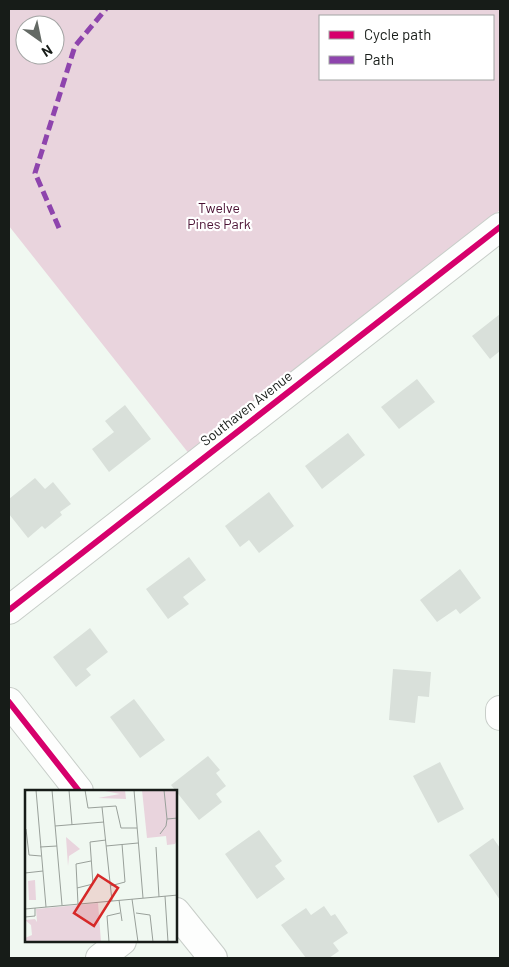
<svg xmlns="http://www.w3.org/2000/svg" width="509" height="967" font-family="Barlow,sans-serif">
<style>
.green{fill:#e9d4dd;fill-rule:evenodd}
.building{fill:#d9e0da}
.lines{fill:none;stroke-linecap:round;stroke-linejoin:round}
.minor-casing{stroke:#c8cec9;stroke-width:30}
.minor{stroke:#fdfefd;stroke-width:28}
.quiet{stroke:#8e44ad;stroke-width:5;stroke-dasharray:10 5;stroke-linecap:butt}
.cycleway-casing{stroke:#fff;stroke-width:9}
.cycleway{stroke:#d6006c;stroke-width:6}
.labels{text-anchor:middle;dominant-baseline:central;stroke-width:4.5;stroke-linejoin:round;paint-order:stroke}
.park-label{font-size:14px;fill:#4a1133;stroke:#fff}
.street-label{font-size:14px;fill:#171c18;stroke:#fff}
.inset-road{fill:none;stroke:#99a09a;stroke-width:1}
.view{fill:#d62828;fill-opacity:0.15;stroke:#d62828;stroke-width:2.5}
.inset-edge{fill:none;stroke:#171c18;stroke-width:2.5}
</style>
<rect width="100%" height="100%" fill="#f0f8f1"/>
<path class="green" d="M9,9h491v201l-310,245 -181,-229zM320,16h173v63h-173zM25,25h30v30h-30z"/>
<path class="building" d="M500,314v37l-10,8 -18,-23z
M417,379l18,23 -36,27 -18,-22z
M125,405l26,34 -42,33 -17,-23 22,-17 -9,-11z
M348,433l17,22 -43,34 -17,-23z
M35,478l10,11 8,-7 18,22 -11,8 2,3 -17,14 -3,-3 -14,12 -19,-24v-15z
M269,492l25,34 -35,27 -10,-13 -9,7 -15,-21z
M189,557l17,23 -23,17 6,7 -21,15 -22,-30z
M460,569l21,29 -21,16 -4,-5 -19,13 -17,-22z
M90,628l18,24 -22,17 5,6 -15,12 -23,-30z
M393,669l38,3 -2,25 -11,-1 -3,27 -26,-3z
M134,699l31,41 -25,18 -30,-41z
M208,756l12,14 -4,3 10,13 -10,8 6,8 -23,18 -28,-35z
M440,762l24,47 -26,14 -25,-47z
M259,830l23,31 -7,5 10,13 -28,20 -32,-45z
M493,838l7,10v52l-31,-45z
M324,906l7,10 4,-2 13,19 -15,10 6,8 -10,7h-23l-25,-33 25,-17 5,7z"/>
<g class="lines">
<defs>
<path id="minor" d="M9,610l491,-383
M9,702l70,89
M500,710v6
M176,912l37,46
M100,958l22,-17"/>
</defs>
<use href="#minor" class="minor-casing"/>
<use href="#minor" class="minor"/>
<path class="quiet" d="M59,228l-24,-55 40,-127 31,-37"/>
<defs>
<path id="cycleway" d="M9,610l491,-383
M9,702l70,89"/>
</defs>
<use href="#cycleway" class="cycleway-casing"/>
<use href="#cycleway" class="cycleway"/>
</g>
<g class="labels">
<g class="park-label">
<text x="219" y="207">Twelve<tspan x="219" dy="16">Pines Park</tspan></text>
</g>
<g class="street-label">
<text transform="translate(246 408) rotate(-38)">Southaven Avenue</text>
</g>
</g>
<g transform="translate(25 790)">
<rect width="152" height="152" fill="#f0f8f1"/>
<path d="M75,0h25l1,9 -28,-1 22,-4zM117,0h35v50l-2,4 -8,1 -1,-9 -19,2zM41,47l14,12 -11,7 -1,10zM10,90l1,20h-7l-1,-19zM73,113l3,39h-76v-4l7,-3 -1,-10 -6,-5 10,-1 2,3 -1,-13z" fill="#e9d4dd"/>
<path class="inset-road" d="M11,0l10,117M27,0l10,115M44,0l3,35M60,0l3,18 28,-2 5,22h16M109,0l9,108M139,0l3,29M77,17l10,94M30,36l49,-4M1,39l3,26 12,1M135,44l6,-8 1,-7 11,-1M81,56l32,-3M15,57l17,-1M131,57l3,50M0,83l18,-2M85,96l15,-4 -3,-38M52,98l16,-4 -3,-42 16,-2M140,106l3,46M107,109l6,43M94,110l3,21M53,114l-2,-40 15,-3M0,119l153,-14M111,123l14,2 3,27M0,127l10,-1v-8M84,152l-2,-26 13,-3"/>
<path class="view" d="M73,85l20,13 -24,38 -20,-13z"/>
<rect width="152" height="152" class="inset-edge"/>
</g>
<rect width="509" height="967" fill="none" stroke="#171c18" stroke-width="20"/>
<rect x="319" y="15" width="175" height="65" fill="#ffffff" stroke="#a2a4a3"/>
<rect x="329" y="31" width="25" height="8" fill="#d6006c" stroke="#a2a4a3"/>
<text x="364" y="40" font-size="15" fill="#171c18">Cycle path</text>
<rect x="329" y="56" width="25" height="8" fill="#8e44ad" stroke="#a2a4a3"/>
<text x="364" y="65" font-size="15" fill="#171c18">Path</text>
<g transform="translate(40 40) rotate(147)"><circle r="24" fill="#ffffff" stroke="#a2a4a3"/>
<path d="M0-4L9 19L0 12L-9 19Z" fill="#636964"/>
<text y="-8" font-size="14" font-weight="bold" text-anchor="middle" fill="#171c18">N</text>
</g>
</svg>
